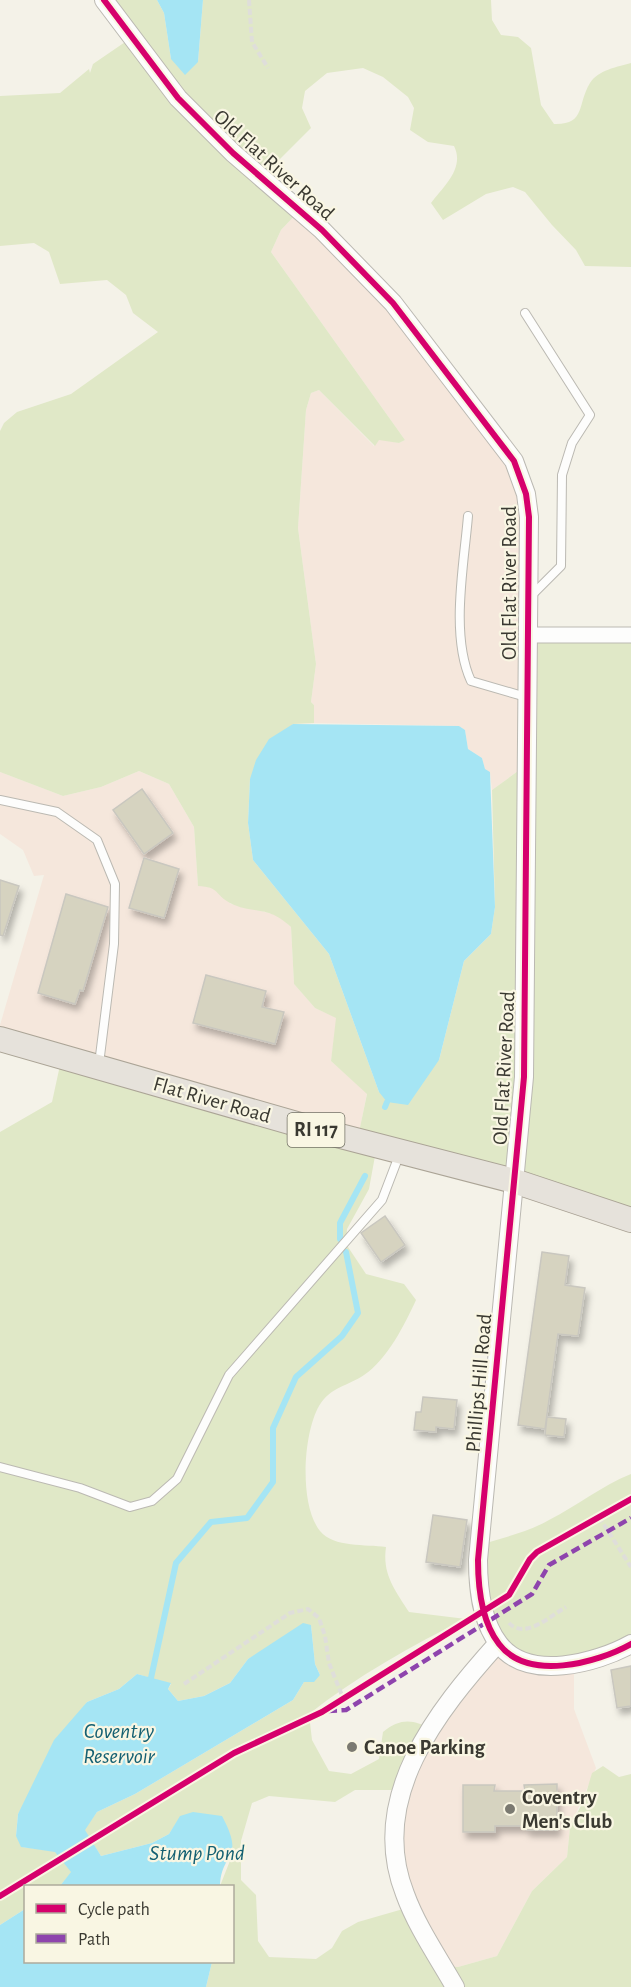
<svg xmlns="http://www.w3.org/2000/svg" width="631" height="1987" font-family="'Alegreya Sans',sans-serif">
<style>
.commercial{fill:#f5e7dc}
.green{fill:#e0e8c7}
.water{fill:#a5e5f4}
.lines{fill:none;stroke-linecap:round;stroke-linejoin:round}
.stream{stroke:#a5e5f4;stroke-width:6}
.building{fill:#d6d3c0;stroke:#c9c7bf;stroke-width:1.5;filter:url(#shadow)}
.service-casing{stroke:#bbb9b2;stroke-width:10}
.minor-casing{stroke:#bbb9b2;stroke-width:17}
.tertiary-casing{stroke:#bbb9b2;stroke-width:20}
.primary-casing{stroke:#aba496;stroke-width:26}
.path{stroke:#dfdeda;stroke-width:4;stroke-dasharray:6 3;stroke-linecap:butt}
.service{stroke:#fdfdfc;stroke-width:8}
.minor{stroke:#fdfdfc;stroke-width:15}
.tertiary{stroke:#fdfdfc;stroke-width:18}
.primary{stroke:#e6e2db;stroke-width:24}
.quiet{stroke:#8e44ad;stroke-width:4.5;stroke-dasharray:9 4.5;stroke-linecap:butt}
.cycleway-casing{stroke:#f9f6e3;stroke-width:10}
.cycleway{stroke:#d6006c;stroke-width:6}
.poi-dot{fill:#7b7a71;stroke:#f9f6e3;stroke-width:2}
.labels{text-anchor:middle;dominant-baseline:central;stroke-width:4.5;stroke-linejoin:round;paint-order:stroke}
.shield{fill:#f9f6e3;stroke:#737266;stroke-width:1.5}
.shield-label{font-size:20px;font-weight:bold;fill:#3a3931}
.street-label{font-size:21px;fill:#3a3931;stroke:#f9f6e3}
.poi-label{font-size:21px;font-weight:bold;fill:#3a3931;stroke:#f9f6e3;text-anchor:start}
.water-label{font-size:22px;font-style:italic;fill:#146072;stroke:#f9f6e3}
</style>
<defs>
<filter id="shadow"><feDropShadow dx="3.5" dy="6" stdDeviation="3" flood-color="#0004"/></filter>
</defs>
<rect width="100%" height="100%" fill="#f4f2e8"/>
<path class="commercial" d="M300,210l7,5 208,245 14,45 -4,261 -33,24 -2,-18 -5,-2 -3,-12 -14,-9 -3,-19 -6,-4 -145,-3v-18l-3,-3 5,-38 -18,-136 8,-118 5,-17 8,-3 55,56 5,-7 20,4 6,-3 -134,-188 10,-22z
M139,771l30,13 25,43 4,58 15,2 18,17 47,11 13,12 3,57 21,24 22,10 -6,43 36,32 -9,45 -358,-101v-12l44,-150 -10,1 -11,-26 -23,-16v-62l63,24 38,-9z
M486,1653l88,11v45l22,59 -26,59 -3,30 -35,34 -35,65 -39,11 -13,-1 -39,-74 -7,-94z"/>
<path class="green" d="M106,0h51l7,13 7,46 27,3 5,-62h288l1,20 9,15 17,2 13,11 10,57 13,19c32,1 23,-20 36,-41 8,-13 27,-16 41,-20v204l-46,-1 -9,-16 -24,-25 -27,-33 -12,-5 -27,7 -43,26 -12,-17c13,-17 34,-35 23,-57l-26,-4 -18,-12 4,-22 -6,-11 -25,-20 -20,-9 -36,5 -22,18 -3,17 9,20 -46,46 35,36 -19,20 -10,22 134,188 -6,3 -20,-3 -4,6 -56,-56 -8,3 -5,17 -8,118 18,136 -5,38 3,3v18l-21,1 -43,55 -2,44 5,37 76,94 50,138 60,-32 25,-99 27,-27 4,-27 -3,-117 33,-24 4,-133 102,1v583l-254,-72 -8,44 -22,40 -1,15 20,30 38,10 12,16c-11,24 -29,60 -52,75 -16,11 -34,12 -45,31 -16,28 -20,99 1,125 14,17 46,13 66,16 -4,27 9,43 23,65l57,7c-54,26 -110,58 -157,95l3,26 17,31 22,3 28,-15 4,-27c17,-14 31,-13 49,-2l-32,60h-45l-20,12 -66,-6 -17,7 -11,38v39l15,15 2,46 11,16 47,2 16,-11 10,-17 16,-9 52,-15 35,59 13,1 39,-11 35,-65 35,-34 3,-30 14,-27 8,-27 11,-7 16,11 12,-3v213h-425l6,-25h20v-76h-12l13,-33 -52,-37 -12,18 -17,9 -51,13 -17,-26 13,-18 38,-18 158,-94 11,-18 16,-7 -5,-11 -4,-39 -63,34 -18,24 -26,13 -26,5 -10,-12 3,-5 -34,-10 -18,15 -32,13 -69,112 -2,21 6,12 33,4 17,21 -12,14h-34l-1,23 -25,16v-793l52,-30 10,-46 296,81 9,-43 -36,-33 5,-43 -21,-10 -21,-24 -3,-57c-24,-23 -38,-12 -61,-24 -16,-9 -10,-16 -32,-17l-4,-59 -25,-43 -30,-13 -38,16 -38,9 -63,-24v-341l4,-8 13,-11 54,-18 87,-62 -25,-19 -7,-18 -19,-15 -47,4 -11,-32 -15,-9 -34,3v-150l60,-3 29,-24 1,4 3,-9 38,-26z
M631,1474v169l-57,21 -61,-11 -29,-46 -1,-63c22,-7 45,-12 66,-24 28,-14 52,-34 82,-46z"/>
<path class="water" d="M157,0h46l-5,62 -13,13 -14,-16 -7,-46z
M293,724l166,2 6,4 3,19 14,9 3,11 5,3 5,135 -4,27 -27,27 -25,99 -31,45 -21,-3 -8,-10 -50,-138 -76,-94 -5,-37 2,-44 6,-19 13,-21z
M303,1623l8,2 4,39 5,11 -6,7h-10l-11,18 -158,94 -38,18 -12,18 16,26 51,-13 17,-9 11,-18 13,-4 29,4c24,45 -1,35 -2,70h-160l11,-14 -16,-20 -34,-5 -5,-11 2,-22 36,-74 33,-38 32,-13 18,-15 34,9 -3,6 10,12 26,-5 26,-13 18,-24z
M25,1909l1,53h186l-6,25h-206v-62z"/>
<g class="lines">
<path class="stream" d="M385,1107l2,-5
M340,1239v-16l25,-47
M151,1678l25,-115 35,-41 36,-4 26,-36v-54l23,-51 46,-41 16,-23 -12,-61"/>
</g>
<path class="building" d="M142,789l31,44 -29,21 -31,-44z
M144,858l35,11 -15,49 -35,-10z
M0,880l19,6 -16,50 -3,-1z
M66,894l42,13 -25,84 -3,-1 -5,14 -37,-11z
M206,975l60,16 -4,16 22,5 -9,32 -82,-21z
M385,1216l20,29 -24,17 -20,-29z
M542,1252l27,4 -4,29 20,3 -7,48 -20,-2 -13,95 -27,-4z
M423,1397l34,3 -3,29 -18,-2v5l-22,-2 2,-18h5z
M547,1417l19,2 -2,18 -19,-2z
M433,1515l34,5 -7,47 -34,-5z
M631,1666v40l-14,2 -6,-38z
M557,1784v46h-30l-1,-4h-31v6h-32v-47h32l-1,6h31l-1,-6z"/>
<g class="lines">
<defs>
<path id="service" d="M525,313l65,102 -18,28 -10,32 -1,91 -30,30
M468,516c-4,49 -18,119 3,165l55,16
M0,800l57,12 40,28 18,44 -1,60 -15,120
M0,1467l80,21 50,19 22,-6 25,-22 52,-104 153,-175 18,-47"/>
<path id="minor" d="M527,635h104"/>
<path id="tertiary" d="M104,0l74,98 55,55 89,77 71,73 121,158 12,33 3,23 -5,560 -46,483c0,28 3,61 21,84 29,38 98,19 132,0
M455,1987c-17,-30 -38,-60 -50,-93 -38,-96 32,-183 93,-251"/>
<path id="primary" d="M0,1039l321,92 193,50 117,39"/>
</defs>
<use href="#service" class="service-casing"/>
<use href="#minor" class="minor-casing"/>
<use href="#tertiary" class="tertiary-casing"/>
<use href="#primary" class="primary-casing"/>
<path class="path" d="M249,0l3,42 16,26
M599,1517l32,50
M509,1623c16,17 41,-7 57,-16
M184,1684l106,-71 18,-4 11,9 6,18 4,27 14,35"/>
<use href="#service" class="service"/>
<use href="#minor" class="minor"/>
<use href="#tertiary" class="tertiary"/>
<use href="#primary" class="primary"/>
<path class="quiet" d="M328,1711l18,-1 186,-116 17,-29 82,-47"/>
<defs>
<path id="cycleway" d="M104,0l74,98 55,55 89,77 71,73 121,158 12,33 3,23 -5,560 -46,483c0,28 3,61 21,84 29,38 98,19 132,0
M0,1896l234,-143 88,-41 187,-117 21,-36 7,-7 94,-53"/>
</defs>
<use href="#cycleway" class="cycleway-casing"/>
<use href="#cycleway" class="cycleway"/>
</g>
<g class="poi-dot">
<circle cx="352" cy="1747" r="6"/>
<circle cx="510" cy="1809" r="6"/>
</g>
<g class="labels">
<rect class="shield" x="287.5" y="1113" width="57" height="34" rx="4.5"/>
<g class="shield-label">
<text x="316" y="1130">RI 117</text>
</g>
<g class="street-label">
<text transform="translate(274 165) rotate(42)">Old Flat River Road</text>
<text transform="translate(509 583) rotate(-90)">Old Flat River Road</text>
<text transform="translate(504 1068) rotate(-87)">Old Flat River Road</text>
<text transform="translate(212 1100) rotate(16)">Flat River Road</text>
<text transform="translate(479 1383) rotate(-85)">Phillips Hill Road</text>
</g>
<g class="poi-label">
<text x="364" y="1747">Canoe Parking</text>
<text x="522" y="1797">Coventry<tspan x="522" dy="24">Men's Club</tspan></text>
</g>
<g class="water-label">
<text x="119" y="1731">Coventry<tspan x="119" dy="25">Reservoir</tspan></text>
<text x="197" y="1853">Stump Pond</text>
</g>
</g>
<rect x="24" y="1885" width="210" height="78" fill="#f9f6e3" stroke="#adaa9c" stroke-width="1.5"/>
<rect x="36" y="1904" width="30" height="9" fill="#d6006c" stroke="#adaa9c" stroke-width="1.5"/>
<text x="78" y="1915" font-size="18" fill="#3a3931">Cycle path</text>
<rect x="36" y="1934" width="30" height="9" fill="#8e44ad" stroke="#adaa9c" stroke-width="1.5"/>
<text x="78" y="1945" font-size="18" fill="#3a3931">Path</text>
</svg>
